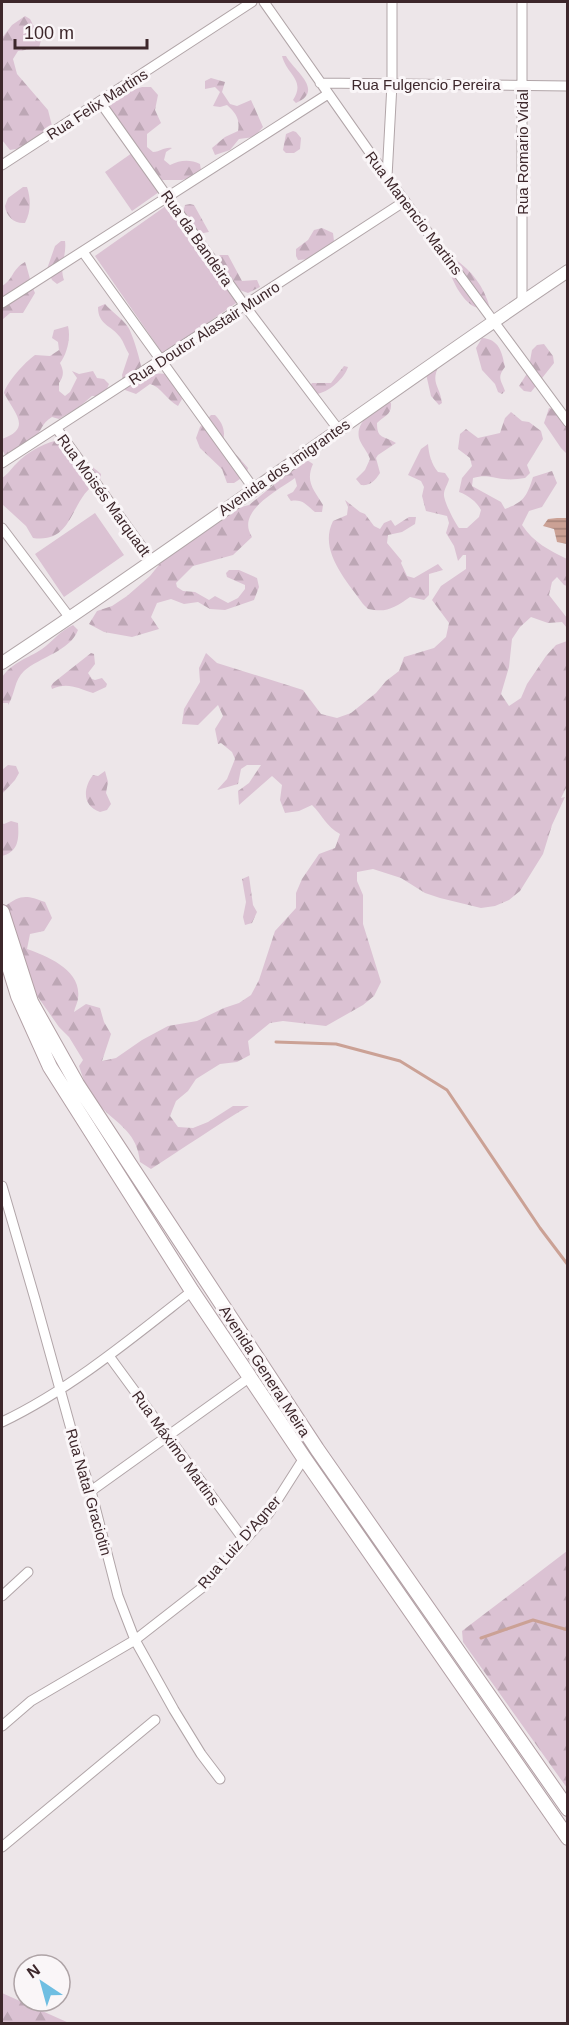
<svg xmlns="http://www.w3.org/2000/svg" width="569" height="2025" font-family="Helvetica,sans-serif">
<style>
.forest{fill:url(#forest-firs)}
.park{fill:#dbc2d3}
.water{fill:url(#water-rules)}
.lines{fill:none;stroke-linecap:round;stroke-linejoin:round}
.stream{stroke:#cba195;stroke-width:3}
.minor-casing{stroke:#b1a5a8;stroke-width:11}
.tertiary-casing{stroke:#b1a5a8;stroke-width:14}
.secondary-casing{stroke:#b2a0a5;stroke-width:16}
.minor{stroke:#fff;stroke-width:9}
.tertiary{stroke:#fff;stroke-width:12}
.secondary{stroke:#fff;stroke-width:14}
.labels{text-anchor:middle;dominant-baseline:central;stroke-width:6;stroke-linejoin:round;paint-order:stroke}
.street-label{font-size:15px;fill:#3d272b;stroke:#faf6f8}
</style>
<defs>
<pattern id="forest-firs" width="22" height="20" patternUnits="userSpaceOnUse" patternTransform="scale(1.5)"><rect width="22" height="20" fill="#dbc2d3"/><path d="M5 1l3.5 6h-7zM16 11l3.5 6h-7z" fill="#bda7b5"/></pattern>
<pattern id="water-rules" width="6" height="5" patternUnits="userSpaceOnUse" patternTransform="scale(1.5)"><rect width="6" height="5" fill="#cba195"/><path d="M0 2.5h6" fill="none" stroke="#a6837a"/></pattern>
</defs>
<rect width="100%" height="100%" fill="#ede6e9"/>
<path class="forest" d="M25,16l5,3 11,21 -2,8 -21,3 -5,8 4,15 31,36 4,16 -30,22 -12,2 -8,-10v-102l10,-13z
M282,56h4c8,15 39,34 10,47l-3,-3c13,-20 -6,-25 -11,-44z
M211,78l14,4 -3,10 8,12 7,2 14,-6 12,27 -9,10 -15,2 -9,11 -15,5 -3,-7 13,-11 13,-6c2,-12 -2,-18 -11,-26l-7,2 -7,-1 7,-14 -5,-5 -10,2v-8z
M142,87h9l7,8 -3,15 6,13 -14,11v13l6,5c8,0 10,-5 19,-4l-6,4 -2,8 6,5c10,-5 20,-6 30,-1l1,6 -12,8 -7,2h-22l-18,-22 -2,-8 -4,-6 -27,-31 -1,-9 19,-12z
M293,131l3,1 5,6 -1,11 -6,4h-8l-3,-3 3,-16z
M23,187h4c4,12 4,25 -2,36 -11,1 -19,-7 -20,-17l3,-8z
M190,204l4,1 15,27 -11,2 -16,-18 3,-11z
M322,228l11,5 1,8 -2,3 -22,15 -12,1 -2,-4v-7l12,-9 6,-10z
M61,241h4c2,14 -6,25 -1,39l-7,4 -5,-4 -5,-11 8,-23z
M220,255h8l14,26 15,-1 3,7 -12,6 -14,-5 -20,-29z
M453,258c19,12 31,29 37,50 -5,0 -10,1 -15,-1 -13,-6 -24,-28 -27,-41z
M25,262c4,11 5,20 10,31l-12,20h-13l-8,7v-34c12,-7 9,-16 23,-24z
M105,304c7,8 17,14 23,23 4,5 14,38 14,45 9,4 15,0 24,2l13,18 3,7 -4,7c-11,-6 -17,-19 -28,-22l-14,10 -11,-4 -3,-15 7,-21c-4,-6 -5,-12 -9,-17 -9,-12 -22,-12 -22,-30z
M68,326c3,12 -1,28 -8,37 4,8 4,13 -1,20v8l6,5 5,-4 7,-14 -5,-7 7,3 14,-3 4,7 7,1 5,5 -3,7 -6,5h-8l-13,11 -20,12 -7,-2c-11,7 -10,13 -16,19 -8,8 -20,17 -31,19l-3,-6v-10c31,-11 12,-26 2,-46 3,-11 21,-31 31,-38l15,1 9,-6 -1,-8 -6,-4 2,-8z
M482,338c17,1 20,14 23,29 -9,11 -3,14 0,24l-3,3 -4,-2 -3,-8 -13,-14 -6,-22z
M544,344l9,12 1,7 -23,29 -7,-1 -5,-5 9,-14 4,-22 5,-5z
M439,365c-9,19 1,20 3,38l-3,2 -8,-9 -5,-22z
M344,366l4,1c-3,11 -20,26 -32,27l-6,-8 2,-3h19z
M388,400l3,3c1,12 -7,13 -14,20 0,17 7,12 19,20l-18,12 -2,3 4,15c-5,8 -10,13 -19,12l-5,-6 9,-9 5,-11c-2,-7 -9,-14 -11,-21 -4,-17 18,-30 29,-38z
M549,408l15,3 3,4v39l-6,-6 -17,-25z
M511,412l11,9 7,1 12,9 2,8 -16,26 3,8 -5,5c-7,1 -14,2 -21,1 -13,-1 -17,-5 -31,-1l-1,8 29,16 4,7c19,-7 22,-13 28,-32l19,-6 5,12 -15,24 -13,4 -7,14c12,18 27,25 45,34v27l-3,-1 -7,-8 -5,5 -3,13 18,23v10l-5,-6 -14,1 -17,-6 -11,10 -8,12 -3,28 -8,27 8,12 12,-8 6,-14 19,-28 10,-11 11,-4v145l-6,12 4,-1 -13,28 -9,29 -23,37 -11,9 -14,6 -14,2 -41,-10 -15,-5 -24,-15 -28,-9 -16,3v9l6,14v29l18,58 -7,14 -11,9 -37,21 -43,-5 -13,2 -22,18 2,14 -13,7 -17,2 -24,15 -8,12 -12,10 -6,15 8,11 15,1 15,-6 25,-16h16c-34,20 -65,42 -98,63l-11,-7c-3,-29 -20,-36 -39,-55 -12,-10 -17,-26 -22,-41l4,-6 -14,-23 -10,-10 -26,-37 -29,-83c17,-13 22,-12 41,-5l7,16 -8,13 -14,3 -3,15c20,7 55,21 51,49 0,4 -3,9 -4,14l12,-8 14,4 4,14 7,12 -9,27 14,-3 26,-18 26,-14 29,-5 27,-13 15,-5 12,-8 8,-15 16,-49 21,-23v-15l6,-14 17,-25 16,-6 5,-14c-14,-8 -17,-18 -28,-29l-13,6 -14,2 -5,-13 2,-15 -10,-9 -33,29 -1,-14 11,-8 12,-18h-14l-6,4 -3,15 -21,6 10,-11 8,-20 -3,-7 -11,-9 -3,1 -3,-15 8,-13 -5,-11 -20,20 -16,-1 2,-15 16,-27 -1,-14 7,-15 11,10 86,27 18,24 16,4 14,-5 25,-20 10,-12 13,-10 5,-14 30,-9 12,-11 3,-14 -17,-23 9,-14 25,-17v-14h-3l-5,6 -4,-15 -8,-13 3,-10 -2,-7 -21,-5 -4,-15 2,-9 -3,-6 -13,-6 13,-26 7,-5c1,11 3,19 10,28l7,1 4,6c-1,5 -5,10 -5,15 -1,6 11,29 15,34h8l12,-11 2,-7c-4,-8 -13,-15 -22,-18l3,-14 10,-12 -2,-8 -12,-9 2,-15 6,-5 12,9 22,-5 5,-15z
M211,415h4c7,7 11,16 8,25l25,28 -2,7 -12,8h-7l-5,-14 -22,-21 -4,-10 4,-11z
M63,439l14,15 24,20 -1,7c-31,15 -24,63 -67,57l-7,-12 -24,-22v-26c6,-4 9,-9 14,-14 12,-13 30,-22 47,-25z
M307,460l6,4c-8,18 1,26 10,41l-1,7h-7c-9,-7 -12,-13 -24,-11l-4,-6 6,-3 4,-6 -2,-8c-16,12 -60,33 -43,59l-19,18 -40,11 -17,17 1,4 6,4 12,1 14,8 6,-4 13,7 10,-5 7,-9v-4l-18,-8 -1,-4 3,-3h10l18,8 2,9 -5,13 -29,10 -15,-1 -12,-7 -14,2 -13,-5 -14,4 -6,14 8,12 -27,8 -28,-5 -15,-8 8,-13 15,-5 15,-10 23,-20 12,-15 79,-54 8,-2 44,-36z
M345,500l15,12 5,2 9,12 6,3 4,-6 7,-3 4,6 14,-9h7l-1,7 -13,8 -14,3 -1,8 15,18 -1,2 6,13 7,2 24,-14 5,6 -14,4v21l-5,5 -14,-3c-16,11 -23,16 -42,12l-5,-5c-16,-23 -45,-53 -30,-83l14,-6 1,-8z
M73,625l5,5c-8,21 -38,27 -54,41 -10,9 -9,24 -16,34v-2h-6v-26c12,-16 25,-18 40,-28 11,-8 18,-18 31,-24z
M91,653l3,1 1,10 -7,9 4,6 3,1 7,-2 5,6 -1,3 -13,6c-16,-5 -25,-11 -41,-4l-1,-3 2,-3z
M8,765l8,1 3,7 -4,7 -13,14v-24z
M105,771l3,11 -2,11 5,11 -4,6 -7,2c-18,-6 -17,-24 -7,-37l5,1z
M11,821l7,2c1,15 1,29 -16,33v-33l2,1z
M249,876l4,29 4,7 -5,11 -7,2 -2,-8 3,-15 -4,-23z
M567,1551v237l-104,-146 -1,-11z
M2,1993l67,30h-67z"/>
<path class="park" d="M132,153l27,39 -27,19 -27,-39z
M170,203l69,98 -76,53 -68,-98z
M95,513l29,42 -60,42 -29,-43z"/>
<path class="water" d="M557,518h10v26l-10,-2 -3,-13 -11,-3 5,-7z"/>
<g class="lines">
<path class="stream" d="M276,1042l60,2 64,17 47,29 93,138 28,37
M481,1638l52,-18 35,10"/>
<defs>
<path id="minor" d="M264,2l123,175 181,245
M320,83l248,3
M100,102l145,204 93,123
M2,165l250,-163
M387,177l5,-93v-82
M83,252l171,237
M522,302v-300
M2,303l326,-209
M57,429l95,132
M2,463l403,-262
M2,528l68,90
M2,1186l33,113 41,148 15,44 27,105 17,44 39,70 27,44 19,25
M109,1356l135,184
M2,1422c69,-33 130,-84 190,-131
M91,1491l159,-114
M2,1596l26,-24
M2,1726l29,-25 104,-61 68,-53 66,-74 35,-55
M2,1847l153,-127"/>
<path id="tertiary" d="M2,663c191,-126 375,-264 566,-392"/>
<path id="secondary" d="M2,912l29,90 46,82 240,365 251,360
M2,944l16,52 32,71 142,224 112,167 264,380"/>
</defs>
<use href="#minor" class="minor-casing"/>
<use href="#tertiary" class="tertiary-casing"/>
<use href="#secondary" class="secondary-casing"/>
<use href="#minor" class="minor"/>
<use href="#tertiary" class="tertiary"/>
<use href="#secondary" class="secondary"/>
</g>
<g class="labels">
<g class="street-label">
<text x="426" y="84">Rua Fulgencio Pereira</text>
<text transform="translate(97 104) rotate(-33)">Rua Felix Martins</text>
<text transform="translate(522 152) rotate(-90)">Rua Romario Vidal</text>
<text transform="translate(414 213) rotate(53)">Rua Manencio Martins</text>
<text transform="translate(197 238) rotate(55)">Rua da Bandeira</text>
<text transform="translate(204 333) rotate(-33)">Rua Doutor Alastair Munro</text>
<text transform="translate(284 467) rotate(-35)">Avenida dos Imigrantes</text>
<text transform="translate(104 495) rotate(54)">Rua Moisés Marquadt</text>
<text transform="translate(265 1371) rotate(57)">Avenida General Meira</text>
<text transform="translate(176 1448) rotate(54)">Rua Máximo Martins</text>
<text transform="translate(89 1492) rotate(74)">Rua Natal Graciotin</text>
<text transform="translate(239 1542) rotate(-49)">Rua Luiz D'Agner</text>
</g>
</g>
<rect width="569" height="2025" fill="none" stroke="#3d272b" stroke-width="6"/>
<g transform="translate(42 1983) rotate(324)"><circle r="28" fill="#faf6f8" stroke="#aea3a6" stroke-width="1.5"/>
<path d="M0-4.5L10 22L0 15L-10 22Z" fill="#6fbee2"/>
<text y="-9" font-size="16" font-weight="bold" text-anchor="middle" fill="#3d272b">N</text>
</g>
<path d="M15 39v9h132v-9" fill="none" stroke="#3d272b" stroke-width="3"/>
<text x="24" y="39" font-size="18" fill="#3d272b" stroke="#faf6f8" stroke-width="4.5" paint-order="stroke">100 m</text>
</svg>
